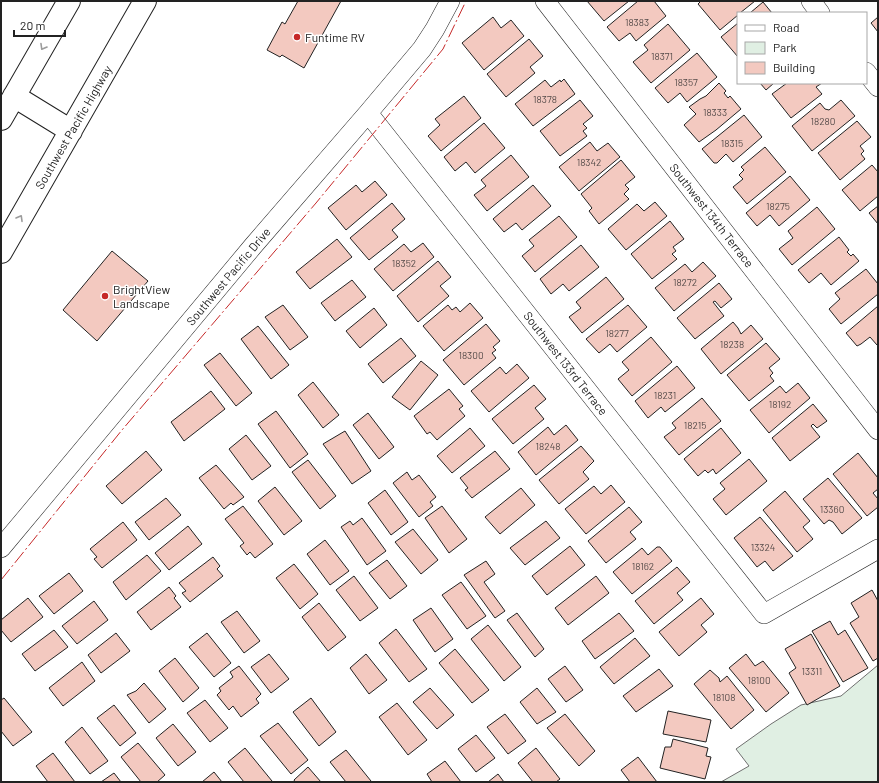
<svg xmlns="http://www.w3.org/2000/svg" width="879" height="783" font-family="Barlow,sans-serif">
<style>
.green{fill:#e0efe3;stroke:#6f6f6f}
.building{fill:#f3c9c0;stroke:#222}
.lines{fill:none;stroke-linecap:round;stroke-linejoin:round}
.minor-casing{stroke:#222;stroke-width:20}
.highway-casing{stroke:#222;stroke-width:24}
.minor{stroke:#fff;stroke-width:19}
.highway{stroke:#fff;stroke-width:22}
.power{stroke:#c62828;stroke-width:1;stroke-dasharray:14 3 2 3;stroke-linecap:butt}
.oneway{stroke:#9c9c9c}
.poi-dot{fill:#c62828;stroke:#fff;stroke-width:1.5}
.labels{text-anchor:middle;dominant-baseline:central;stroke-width:3;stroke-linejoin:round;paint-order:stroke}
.number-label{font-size:10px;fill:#564c4a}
.poi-label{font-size:12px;fill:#222;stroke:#fff;text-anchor:start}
.street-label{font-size:12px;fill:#222;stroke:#fff}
</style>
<rect width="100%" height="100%" fill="#fff"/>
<path class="green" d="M878,665v117h-157l28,-16 -13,-17 35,-25 30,-19 40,-9z"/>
<path class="building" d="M298,1h43l-37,67 -22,-13 -2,2 -13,-7 15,-28 3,2z
M587,1h42l-25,20z
M638,1h16l12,15 -30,25 -6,-8 -11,8 -12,-14z
M701,1h54l-15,12h-2v2l-18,15 -22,-26z
M763,2l9,11h-22z
M493,17l8,11 10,-8 13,16 -40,34 -22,-27z
M878,17v15l-7,-9z
M738,23v34l-17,-20z
M668,24l22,26 -39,33 -18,-21 15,-12 -4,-5z
M529,39l14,17 -13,11 5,6 -29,24 -19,-23z
M697,53l20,24 -30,25 -7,-9 -12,10 -13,-15z
M564,79l11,15 -42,32 -18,-22 30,-24 6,7 9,-7 1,2z
M719,83l7,8 -2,2 4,5 2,-2 11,13 -25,21 -17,12 -15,-17 12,-11 -7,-7 11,-8 6,-3z
M760,83h14l-8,7z
M787,83h35l-6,4 6,7 -31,24 -19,-24z
M464,96l17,22 -40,33 -13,-15 12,-11 -5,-6z
M580,100l13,16 -10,8 4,4 -4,3 4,5 -27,20 -20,-25z
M841,100l14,16 -43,35 -20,-25 28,-23 5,6 4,1z
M744,115l18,22 -29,25 -7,-8 -9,9h-3l-12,-14z
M857,121l14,16 -11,9 4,5 -3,3 4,5 -25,21 -22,-27z
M484,123l21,25 -30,25 -9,-11 -11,9 -11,-14z
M590,142l7,9 11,-8 12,14 -41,34 -20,-24z
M765,147l21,25 -39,32 -14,-17 10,-8 -4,-4 5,-5 -3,-3z
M511,155l18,22 -42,34 -13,-16 12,-9 -5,-6z
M621,160l14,17 -10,8 4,4 -5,5 5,5 -30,25 -10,-13 3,-3 -11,-14z
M872,165l6,7v24l-18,15 -18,-21z
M790,176l20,24 -31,26 -9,-11 -13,11 -11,-13z
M375,181l12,14 -41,35 -18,-22 28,-23 6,7z
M533,185l18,21 -29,24 -6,-7 -12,9 -11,-13z
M655,202l12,14 -41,34 -18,-21 29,-25 7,7z
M392,203l13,16 -13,11 6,7 -29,23 -19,-22z
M878,206v18l-9,-11z
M817,207l18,22 -43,36 -13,-16 14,-11 -5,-7z
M559,216l18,21 -42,35 -13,-16 12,-10 -5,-6z
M670,221l14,18 -11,8 3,4 -4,3 5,5 -25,20 -21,-25z
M839,237l10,13 -2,2 4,4 2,-2 6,7 -28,24 -10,-12 -12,10 -11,-13z
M337,239l15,18 -42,32 -14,-17z
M423,243l11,14 -41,34 -19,-22 30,-25 7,8z
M581,245l18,22 -30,24 -6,-7 -12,10 -11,-15z
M112,251l36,30 -51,60 -34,-31z
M438,261l13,16 -11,9 9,10 -31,26 -21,-26z
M703,262l13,14 -42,35 -19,-23 30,-24 7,8z
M866,269l12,15v10l-37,30 -12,-15 11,-10 -5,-6z
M606,277l18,22 -42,34 -13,-16 12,-9 -5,-6z
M352,280l14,17 -31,24 -14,-18z
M719,283l13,16 -11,9 -6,-7 -2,1 11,14 -29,23 -18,-21z
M470,303l13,15 -39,33 -21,-25 25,-21 4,5 4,-3 4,5z
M283,305l25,32 -18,13 -25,-33z
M628,305l19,22 -30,25 -7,-8 -11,9 -13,-14z
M878,306v38l-1,1 -7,-8 -9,7 -4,2 -11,-13z
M374,308l13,17 -27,23 -14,-17z
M733,322l5,6 3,6 10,-9 12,14 -42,35 -20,-25z
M486,324l14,17 -7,6 3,3 -4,3 4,5 -32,27 -21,-25z
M258,326l31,39 -18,14 -30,-40z
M651,337l21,25 -40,34 -14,-17 11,-9 -7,-8z
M401,338l15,18 -33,27 -15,-19z
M766,343l14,16 -11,9 4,5 -3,3 4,5 -25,20 -22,-26z
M220,353l32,40 -16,13 -32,-41z
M421,361l17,14 -28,35 -18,-13z
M517,364l12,14 -40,34 -18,-21 29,-24 6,7z
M677,366l18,22 -30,24 -4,-5 -13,11 -13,-17z
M313,382l26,33 -16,13 -25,-33z
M798,383l12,15 -41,35 -19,-23 30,-24 6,7z
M534,385l12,14 -11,9 9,11 -31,25 -21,-25z
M449,389l14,17 -4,3 6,7 -28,24 -7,-8 -3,2 -13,-18z
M211,391l14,18 -41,32 -13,-19z
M702,398l19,23 -42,34 -15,-18 12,-9 -4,-5z
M813,404l14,17 -10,7 -4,-4 -2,2 9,11 -30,24 -18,-23z
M276,411l32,43 -18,14 -32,-44z
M368,413l26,34 -15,12 -26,-34z
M566,425l12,15 -42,35 -18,-23 30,-25 6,8z
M470,428l15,18 -33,27 -15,-17z
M721,428l20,25 -25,21 -3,-5 -5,4 -3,-3 -7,6 -14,-17z
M345,431l26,40 -19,13 -29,-40z
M246,435l25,31 -19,14 -23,-31z
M581,446l13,15 -11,11 6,7 -30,25 -20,-24z
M146,451l16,19 -40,34 -16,-18z
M495,451l15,18 -38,29 -7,-8 3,-2 -8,-10z
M858,453l20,25v11l-5,4 5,6v8l-11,9 -34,-42z
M749,459l18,22 -41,34 -13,-16 12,-10 -5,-6z
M308,460l28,36 -16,13 -28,-37z
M216,465l28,32 -11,8 -2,-2 -7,6 -25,-31z
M407,472l5,8 7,-5 17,22 -6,5 3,4 -14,11 -26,-34z
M828,478l34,40 -20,16 -9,-12 -4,-2 -5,4 -21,-25z
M611,485l14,17 -39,32 -21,-25 29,-23 7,8z
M275,487l27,34 -18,14 -26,-34z
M521,488l14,17 -35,29 -15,-17z
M385,490l23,32 -17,13 -23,-32z
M785,491l25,30 -7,6 10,12 -16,13 -34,-42z
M166,498l15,17 -32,25 -14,-18z
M243,506l30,38 -18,14 -5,-6 -3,3 -7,-9 4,-3 -19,-24z
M442,506l25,33 -18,14 -24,-35z
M629,507l13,15 -12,10 6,7 -30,24 -18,-22z
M760,517l33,39 -20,15 -8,-10 -8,6 -23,-29z
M362,518l24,33 -19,14 -26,-38 9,-6 3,4z
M546,521l14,17 -35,27 -15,-17z
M123,522l14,18 -35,28 -8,-9 3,-2 -7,-8z
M188,526l14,18 -33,26 -14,-17z
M413,529l25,31 -17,14 -26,-32z
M325,540l24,31 -19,14 -23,-31z
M570,546l15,19 -38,30 -15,-19z
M657,547h3l12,14 -40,33 -19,-22 29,-24 6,7z
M147,555l14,16 -35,29 -13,-18z
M213,557l7,9 -3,3 6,7 -33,26 -8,-9 4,-2 -7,-8z
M387,560l20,26 -17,13 -21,-26z
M486,561l9,13 -11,8 21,29 -10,7 -31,-43z
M294,564l24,30 -18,15 -24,-31z
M677,567l13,15 -13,11 6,7 -29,24 -19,-23z
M69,573l14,18 -29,23 -15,-18z
M354,576l24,32 -18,13 -24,-31z
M596,576l13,17 -41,32 -13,-17z
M461,582l25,34 -19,13 -25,-34z
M169,587l7,9 -2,2 7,9 -30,23 -14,-18z
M872,590l6,11v57l-5,3 -23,-38 9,-6 -8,-14z
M28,598l15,19 -32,25 -10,-12v-10z
M701,598l13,16 -13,11 6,7 -28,24 -20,-24z
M94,601l14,19 -31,24 -15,-18z
M319,603l27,34 -18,14 -26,-34z
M431,608l22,31 -18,13 -22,-32z
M237,611l23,30 -16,12 -23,-31z
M517,613l27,36 -9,8 -28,-37z
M619,613l15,18 -39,28 -13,-18z
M830,621l8,14 7,-5 23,38 -25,14 -31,-51z
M488,625l33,42 -17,14 -33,-42z
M396,629l31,40 -18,13 -30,-39z
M54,630l14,17 -33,24 -13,-17z
M116,633l14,18 -29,22 -13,-18z
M207,633l24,30 -17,14 -25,-30z
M811,634l29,52 -33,19 -18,-32 7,-5 -11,-19z
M635,638l15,18 -36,28 -14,-17z
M455,649l34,41 -17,13 -33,-40z
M269,654l20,25 -18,14 -20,-26z
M366,654l21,26 -18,14 -19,-26z
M746,654l9,12 8,-5 26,32 -23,19 -37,-44z
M175,658l24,30 -16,14 -24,-31z
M82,662l13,19 -32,25 -14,-18z
M239,666l22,28 -5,5 3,4 -18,14 -8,-11 -4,4 -12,-15 4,-4 -2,-3 14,-11 -3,-5z
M565,666l18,24 -17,12 -18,-23z
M659,669l14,17 -37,26 -13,-16z
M710,670l9,8 1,4 7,-6 27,34 -23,19 -37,-45z
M144,683l22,26 -17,14 -22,-28 9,-4z
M430,688l24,27 -17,14 -24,-27z
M537,688l19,24 -19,12 -17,-22z
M4,698l28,34 -19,14 -12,-15v-31z
M311,698l25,34 -17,14 -26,-34z
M205,700l23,28 -18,14 -23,-29z
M397,703l30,37 -19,15 -29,-38z
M114,705l22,28 -16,13 -23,-28z
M668,711l43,9 -5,22 -43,-8z
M505,714l21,27 -18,13 -21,-27z
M565,714l30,37 -16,15 -32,-38z
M278,723l30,37 -17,14 -31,-38z
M173,724l23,28 -18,14 -22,-28z
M82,727l26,34 -18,13 -25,-32z
M476,735l19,23 -19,14 -18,-23z
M673,739l35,9 -2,8 5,1 -6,22 -45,-11 5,-21h6z
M138,743l27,32 -8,7h-16l-20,-25z
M245,748l27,33 -2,1h-26l-16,-20z
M536,748l24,31 -4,3h-23l-15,-19z
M346,750l25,31 -1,1h-24l-16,-20z
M53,753l22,29h-27l-12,-16z
M638,757l19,25h-27l-9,-12z
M445,761l16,21h-29l-5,-8z
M308,767l13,15h-26l-1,-2z
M214,772l8,10h-20z
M114,773l7,9h-20z
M498,774l6,8h-16z"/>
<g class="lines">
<defs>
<path id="minor" d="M545,1l333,429
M811,1l9,12
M866,72l12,15
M368,113l396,501 114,-65
M1,548l252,-302 115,-133 54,-64 13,-20 15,-28"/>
<path id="highway" d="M14,96l57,35
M1,119l68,-118
M1,252l144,-251"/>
</defs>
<use href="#minor" class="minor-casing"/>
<use href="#highway" class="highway-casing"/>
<use href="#minor" class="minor"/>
<use href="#highway" class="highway"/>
<path class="power" d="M1,580l121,-150 194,-227 127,-154 23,-48"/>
</g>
<defs><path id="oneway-chevron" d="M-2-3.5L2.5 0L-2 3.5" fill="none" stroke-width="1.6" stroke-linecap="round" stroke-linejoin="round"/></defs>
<g class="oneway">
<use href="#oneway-chevron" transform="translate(43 47) rotate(120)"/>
<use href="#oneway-chevron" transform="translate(20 218) rotate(-60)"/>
</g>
<g class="poi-dot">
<circle cx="297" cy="37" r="4"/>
<circle cx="105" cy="296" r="4"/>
</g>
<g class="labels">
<g class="number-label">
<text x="637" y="22">18383</text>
<text x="662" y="56">18371</text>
<text x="686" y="82">18357</text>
<text x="545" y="99">18378</text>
<text x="715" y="112">18333</text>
<text x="823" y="121">18280</text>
<text x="732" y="143">18315</text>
<text x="589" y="162">18342</text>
<text x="778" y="206">18275</text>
<text x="404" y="263">18352</text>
<text x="685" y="282">18272</text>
<text x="617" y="333">18277</text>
<text x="732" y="344">18238</text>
<text x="471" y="355">18300</text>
<text x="665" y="395">18231</text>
<text x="780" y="404">18192</text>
<text x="695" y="425">18215</text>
<text x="548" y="446">18248</text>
<text x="832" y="509">13360</text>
<text x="763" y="547">13324</text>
<text x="643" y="566">18162</text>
<text x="812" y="671">13311</text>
<text x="759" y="680">18100</text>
<text x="724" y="697">18108</text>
</g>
<g class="poi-label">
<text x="305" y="37">Funtime RV</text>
<text x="113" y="289">BrightView<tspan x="113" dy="14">Landscape</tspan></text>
</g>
<g class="street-label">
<text transform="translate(73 127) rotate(-60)">Southwest Pacific Highway</text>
<text transform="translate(712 215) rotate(52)">Southwest 134th Terrace</text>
<text transform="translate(228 276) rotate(-50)">Southwest Pacific Drive</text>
<text transform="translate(566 363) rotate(52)">Southwest 133rd Terrace</text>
</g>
</g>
<rect width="879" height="783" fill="none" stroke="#222222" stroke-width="4"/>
<rect x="737" y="12" width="130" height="72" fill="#ffffff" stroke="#a7a7a7"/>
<rect x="745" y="25" width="20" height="6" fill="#ffffff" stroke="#a7a7a7"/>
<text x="773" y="32" font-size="12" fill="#222222">Road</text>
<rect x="745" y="42" width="20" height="12" fill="#e0efe3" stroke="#a7a7a7"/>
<text x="773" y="52" font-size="12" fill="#222222">Park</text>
<rect x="745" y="62" width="20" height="12" fill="#f3c9c0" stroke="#a7a7a7"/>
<text x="773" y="72" font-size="12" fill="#222222">Building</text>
<path d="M14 30v6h51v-6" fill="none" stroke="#222222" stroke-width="2"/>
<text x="20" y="30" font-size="12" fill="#222222" stroke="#ffffff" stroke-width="3" paint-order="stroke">20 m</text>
</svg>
